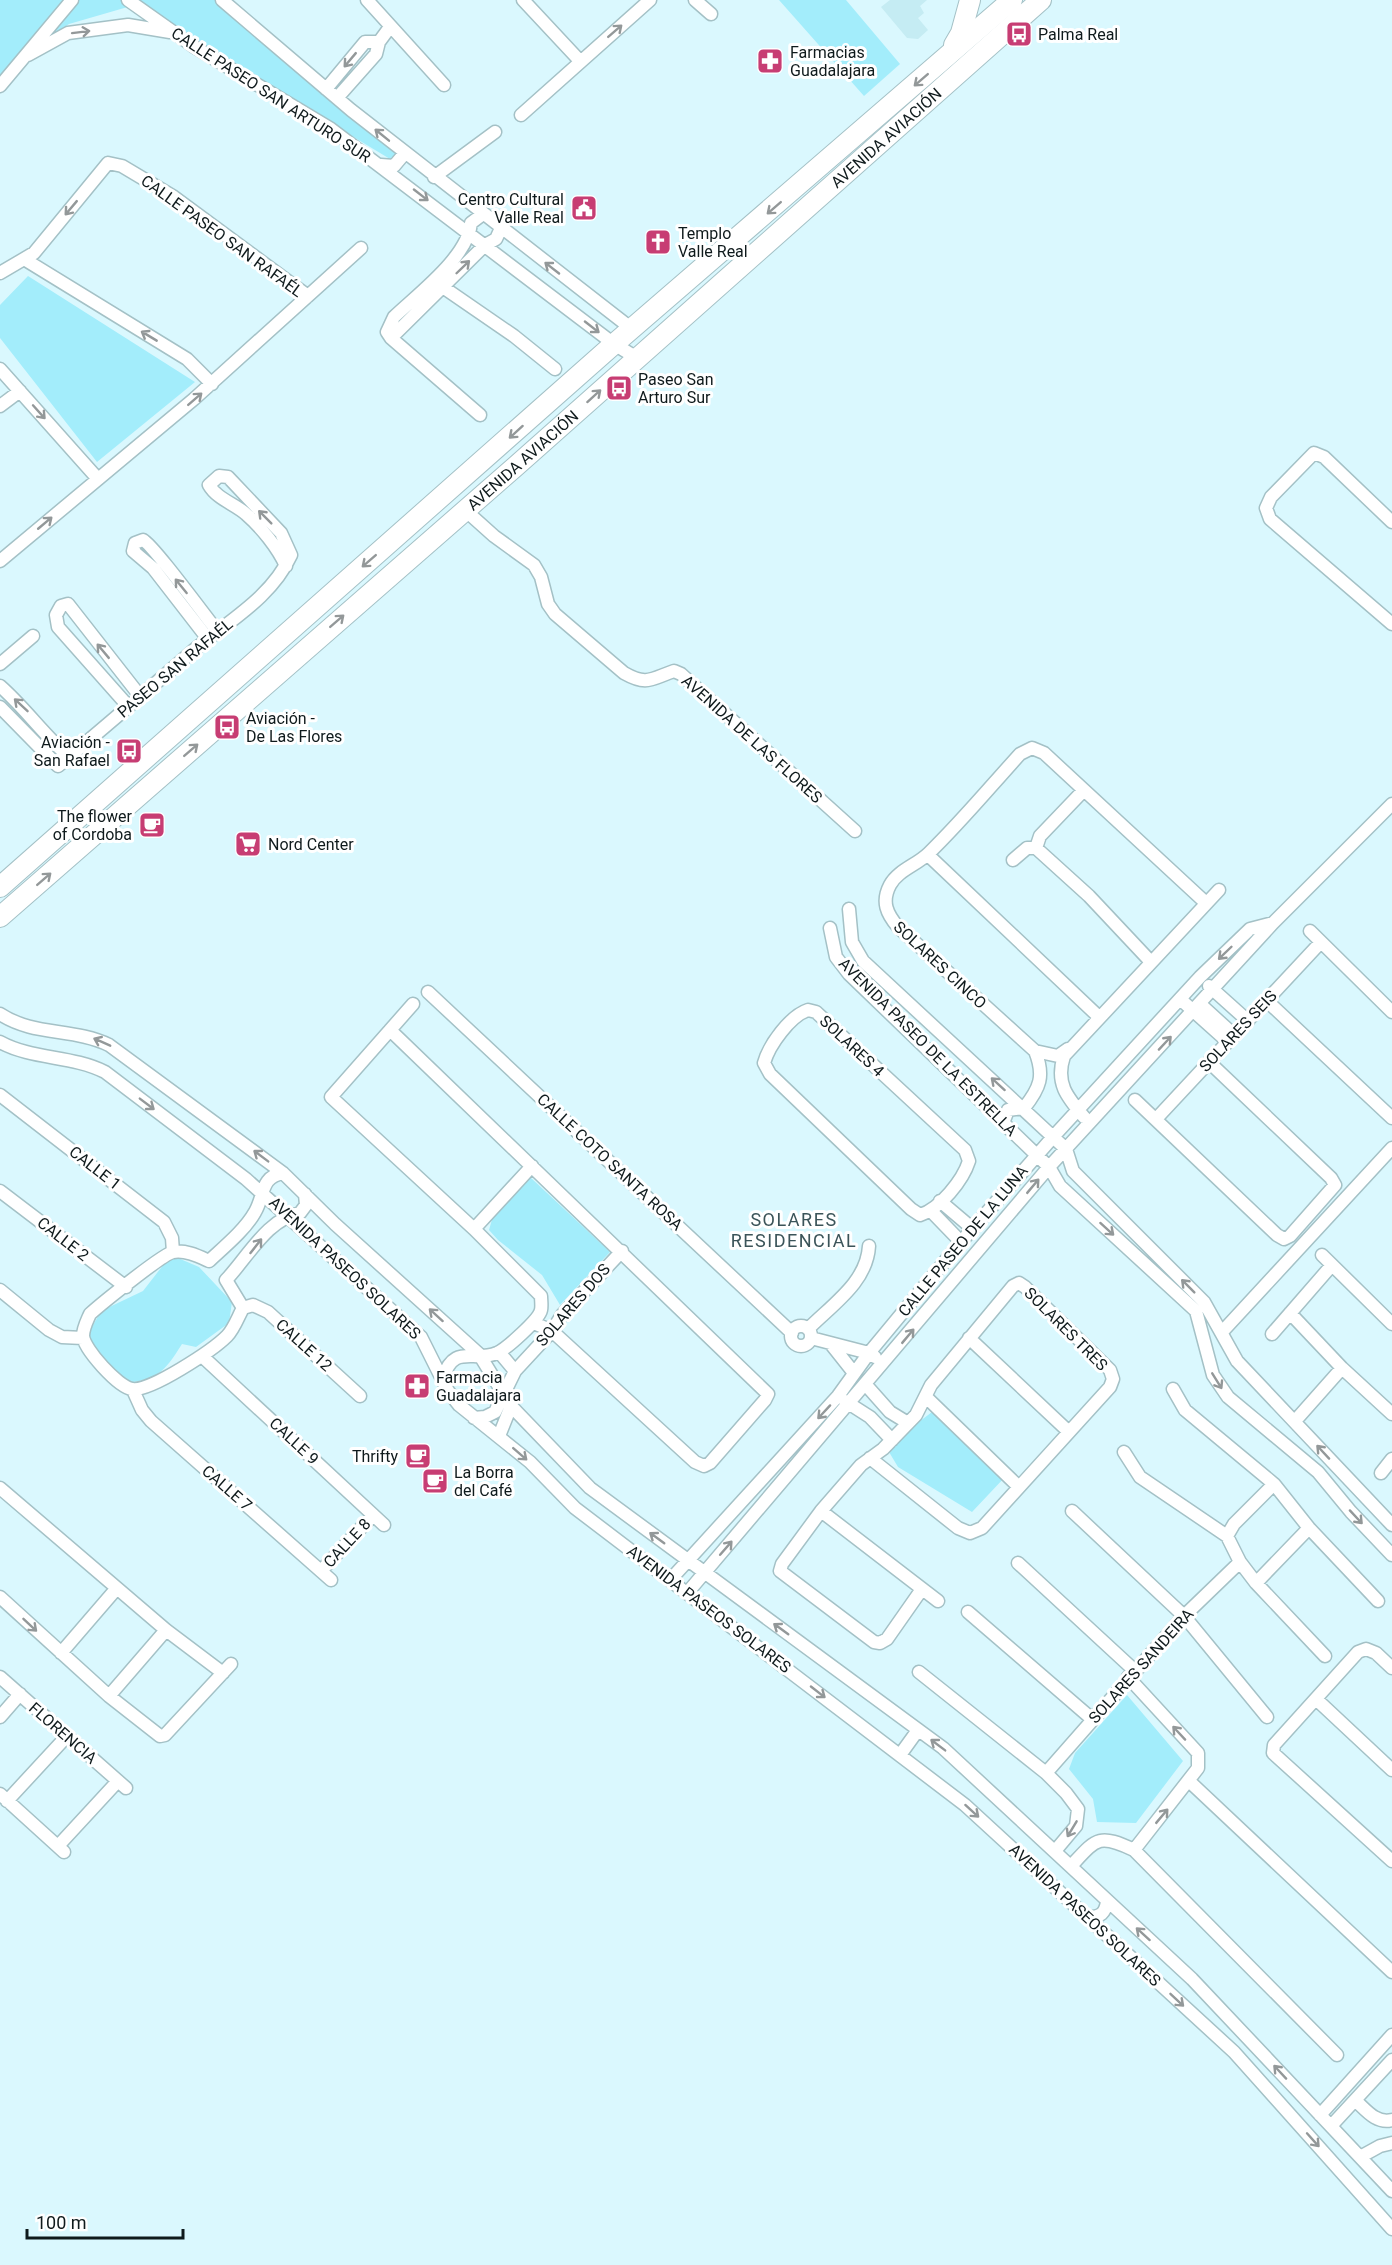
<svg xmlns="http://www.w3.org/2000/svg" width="1392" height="2265" font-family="Roboto,sans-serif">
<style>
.built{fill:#c5ecf3}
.green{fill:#a3edfb}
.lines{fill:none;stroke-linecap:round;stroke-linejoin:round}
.street-casing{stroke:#a4c1c6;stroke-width:15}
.primary-casing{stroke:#a4c1c6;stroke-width:22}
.street{stroke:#fff;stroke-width:12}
.primary{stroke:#fff;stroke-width:20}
.oneway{stroke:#939899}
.labels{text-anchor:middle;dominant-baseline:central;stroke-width:6;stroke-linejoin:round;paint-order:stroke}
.poi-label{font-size:16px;fill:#0f1a1c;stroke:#fff;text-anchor:start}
.street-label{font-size:16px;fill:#0f1a1c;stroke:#fff}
.neighbourhood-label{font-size:18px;letter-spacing:1.5px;fill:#3b5459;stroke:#fff}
</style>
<rect width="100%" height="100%" fill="#daf8fe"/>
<path class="built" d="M890,0h37l-7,6 4,7 -6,5 10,12 -10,9 -11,-1 -26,-31z"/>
<path class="green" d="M0,0h219l180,151 -9,8 -214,-129 -38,-26 -69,20 -45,31 -24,26z
M779,0h67l54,64 -36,32z
M28,276l167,106 -98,80 -97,-124v-33z
M530,1177l80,75 -50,53 -18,-30 -44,-35 -9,-10 6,-21z
M171,1255l28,12 33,35 -3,21 -33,24 -14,-3c-19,30 -24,35 -60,40l-35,-48 14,-25 42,-20z
M932,1412l73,65 -33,35 -74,-45 -9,-15 14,-18z
M1127,1695l56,66 -47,62 -39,-1 -4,-23 -24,-30 6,-16z"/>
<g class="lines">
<defs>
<path id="street" d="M128,0l65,46 138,83 283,215 23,14
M222,0l129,110 281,219
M367,0l77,85
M523,0l57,61
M695,0l16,14
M28,55l40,-22 60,-8 42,7
M0,86l72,-86
M326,89l39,-47h14
M337,98l39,-44 3,-12 11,-15
M521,115l129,-115
M381,165l13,1 11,-13
M434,177l61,-45
M24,259l163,100 25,25
M0,273l34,-20 74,-90 14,3 52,31 134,99
M437,283l77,53 41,33
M391,338l94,-93 11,-6 5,-11
M0,369l98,110
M0,406l20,-15
M480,415l-89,-77 -4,-6 7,-15c24,-23 74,-60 77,-94l12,-9
M465,510l29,26 40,29 7,12 7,27 7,10 69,59c23,13 27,6 50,-2l7,3 174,157
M1392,522l-68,-65 -10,-4 -43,44 -5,11 4,11 122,105
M0,561l194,-162 167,-151
M208,639l-55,-71 -20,-17 2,-8 8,-3c10,5 62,76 75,92
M0,664l33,-28
M0,686c25,22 44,49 69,71
M128,706l-70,-79 -2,-12 5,-9 7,-2 72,92
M0,707l58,59c46,-38 91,-77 136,-116 36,-30 77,-52 97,-95l-10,-22 -53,-56 -9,-1 -10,9c8,14 26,19 37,29 15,13 32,34 40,52
M1084,790l-44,46 -4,12 53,48 62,66
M928,855l171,162
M1013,860l14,-12h9
M849,909l3,33 11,19 203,188 7,22 131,131 33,59 155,164
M830,928l6,29 13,17 200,193 11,19 136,125 17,64 15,22 90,75 33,40 41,43
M1310,931l82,81
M1209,986l39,35
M428,992l364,341
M1180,999l48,43
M1267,1001l125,117
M413,1004l-82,93 143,132 67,67c0,4 1,10 0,14 -2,10 -35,39 -44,43 -24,10 -43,-10 -54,25
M1200,1004l34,31
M808,1010l8,2 149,138 4,11c-6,19 -29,48 -49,54l-9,-6 -141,-135 -6,-11c5,-18 26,-47 44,-53z
M0,1014c33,22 74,14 109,31l174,128 52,51 144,130 32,52 79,82 353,260 249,231 200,212
M390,1030l378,364 -3,6 -55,63 -6,3 -9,-4 -143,-131 -18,-8
M0,1042c33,18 71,13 105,30l141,107 175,158 27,54 11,14 71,57 45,46 390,297 269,247 158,177
M1035,1051l23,5 10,-7
M0,1095l164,127 8,16 1,14
M1135,1100l142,135 7,4 6,-3 45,-51 -4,-7 -122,-116
M1084,1117c-17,-20 -29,-34 -20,-61l155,-166
M1156,1119l165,-177
M1003,1123l5,-13 16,-2c16,-20 21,-32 11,-57l-137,-124c-11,-13 -17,-25 -8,-42 8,-15 27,-20 39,-32 32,-31 61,-66 91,-99l12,-6 12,5 162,150
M0,1191l126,96
M940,1201l33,28
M931,1211l30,31
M474,1229l58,-63
M1322,1255l70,69
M0,1290l49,40 13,7 21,1
M243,1308c-5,9 -9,21 -16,28 -14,14 -77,56 -95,53 -14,-2 -48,-40 -49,-53 0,-8 4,-15 7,-22 11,-10 73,-60 83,-62 13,-2 25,4 36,9 15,-14 36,-31 46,-49 10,-17 5,-35 28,-39
M243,1308l-17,-28c21,-22 42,-62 74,-67l6,-8 -1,-11
M243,1308l10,-3 15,7 92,84
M1290,1313l52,55 50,46
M791 1336a10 10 0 1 1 20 0a10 10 0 1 1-20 0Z
M808,1329c25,-25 59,-47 61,-83
M1222,1332l170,-184
M1272,1334l60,-69
M811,1338l58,15 6,4
M969,1338l100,94
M831,1344l23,29
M499,1352l16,19
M203,1357l181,168
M866,1385l24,27 18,11
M1173,1389l12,21 89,74 35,44 69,73
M133,1390l9,20 9,11 180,159
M926,1397l93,90
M845,1401l25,16 22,23
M474,1418l11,-1 10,-5 20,-41 37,-40 10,-16 60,-64
M1295,1421l47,-53
M499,1436l12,-30
M1124,1452l16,25 87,59
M870,1458l88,70 12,5 12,-5 128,-141 3,-8 -3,-9 -85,-83 -6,-4 -6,3 -82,99 -15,30 -33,34 -22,16 -40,46 -39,53 -2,7 94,71 6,1 7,-4 35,-50
M1381,1473l11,-14
M1274,1484l-40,40 -7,12 13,26 16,21 53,-55
M0,1488l166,142 57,43
M821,1511l117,90
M1072,1511l112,105 83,101
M1018,1563l116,107
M321,1571l52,-56
M671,1579l167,-183 31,-43 92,-111 92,-105 147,-160 50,-48 23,-6
M1256,1583l69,73
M688,1592l361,-425 224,-244 119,-119
M0,1597l109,99 51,40 5,-1 66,-71
M968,1612l124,107
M61,1653l56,-65
M1392,1668l-16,-15 -10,-4 -8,3 -84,93 -1,8 119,108
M919,1672l127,101 20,20 12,16 -2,17 -21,25
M0,1677l126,111
M1128,1677l70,76v15l-64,82
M109,1696l57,-66
M1316,1699l76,71
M0,1717l20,-23
M900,1755l18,-25
M1046,1773l138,-157 56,-54
M1190,1782l202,190
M0,1794l64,58
M7,1801l60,-65
M58,1846l60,-65
M1071,1866c25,-27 27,-33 63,-16l203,205
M1089,1917c12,0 16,-4 18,-15
M1355,2100c11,10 21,24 37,20
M1320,2115l72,-80
M1331,2126l61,-66
M1360,2157l20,-11 12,-3"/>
<g id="primary">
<path d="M954,45l7,-12 9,-33"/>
<path d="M0,887l614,-543 398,-344"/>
<path id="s1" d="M0,917l516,-451 525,-466"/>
</g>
</defs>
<use href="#street" class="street-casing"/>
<use href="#primary" class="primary-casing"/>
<use href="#street" class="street"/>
<use href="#primary" class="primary"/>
</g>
<defs><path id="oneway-shaft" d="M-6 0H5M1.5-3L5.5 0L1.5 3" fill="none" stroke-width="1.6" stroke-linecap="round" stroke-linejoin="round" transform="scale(1.5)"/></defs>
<g class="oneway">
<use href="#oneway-shaft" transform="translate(615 31) rotate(-41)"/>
<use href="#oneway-shaft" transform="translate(81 32) rotate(-7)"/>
<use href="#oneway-shaft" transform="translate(350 60) rotate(130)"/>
<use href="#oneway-shaft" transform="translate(921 80) rotate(139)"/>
<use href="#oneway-shaft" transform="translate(382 135) rotate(-141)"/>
<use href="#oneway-shaft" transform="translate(421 195) rotate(38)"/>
<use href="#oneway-shaft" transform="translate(71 208) rotate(130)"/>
<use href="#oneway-shaft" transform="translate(774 208) rotate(139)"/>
<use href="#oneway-shaft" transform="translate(463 267) rotate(-44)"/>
<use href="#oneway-shaft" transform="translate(552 268) rotate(-142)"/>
<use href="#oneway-shaft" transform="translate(592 327) rotate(38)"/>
<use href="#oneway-shaft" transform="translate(149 336) rotate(-149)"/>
<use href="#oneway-shaft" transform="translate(594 396) rotate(-42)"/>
<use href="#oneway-shaft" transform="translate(195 399) rotate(-41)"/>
<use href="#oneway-shaft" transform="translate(39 412) rotate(48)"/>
<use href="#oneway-shaft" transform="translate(516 432) rotate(138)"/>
<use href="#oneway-shaft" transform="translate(265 517) rotate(-135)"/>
<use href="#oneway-shaft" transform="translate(45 523) rotate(-40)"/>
<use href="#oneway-shaft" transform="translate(369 561) rotate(139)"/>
<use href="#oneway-shaft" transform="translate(181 586) rotate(-129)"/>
<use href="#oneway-shaft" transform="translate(337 621) rotate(-41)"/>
<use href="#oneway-shaft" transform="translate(103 651) rotate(-130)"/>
<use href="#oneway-shaft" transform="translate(21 705) rotate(-137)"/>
<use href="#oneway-shaft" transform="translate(191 750) rotate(-41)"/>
<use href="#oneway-shaft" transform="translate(44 879) rotate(-41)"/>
<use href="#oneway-shaft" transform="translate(1225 953) rotate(136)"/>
<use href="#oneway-shaft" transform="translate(102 1042) rotate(-156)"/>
<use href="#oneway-shaft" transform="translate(1165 1043) rotate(-47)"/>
<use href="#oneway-shaft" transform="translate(998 1084) rotate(-138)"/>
<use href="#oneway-shaft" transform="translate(147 1104) rotate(37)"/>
<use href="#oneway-shaft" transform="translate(261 1156) rotate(-143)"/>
<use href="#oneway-shaft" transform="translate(1033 1186) rotate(-50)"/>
<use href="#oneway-shaft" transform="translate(1107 1229) rotate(42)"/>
<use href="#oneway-shaft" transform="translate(256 1246) rotate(-52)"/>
<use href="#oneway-shaft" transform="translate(1188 1286) rotate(-135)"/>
<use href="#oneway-shaft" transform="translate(436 1315) rotate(-138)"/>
<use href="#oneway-shaft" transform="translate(908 1336) rotate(-50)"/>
<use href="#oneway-shaft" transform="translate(1217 1381) rotate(58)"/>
<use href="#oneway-shaft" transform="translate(824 1412) rotate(133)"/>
<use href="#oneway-shaft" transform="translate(1323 1452) rotate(-133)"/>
<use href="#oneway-shaft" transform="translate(520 1454) rotate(41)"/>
<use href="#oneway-shaft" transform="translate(1356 1517) rotate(47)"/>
<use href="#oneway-shaft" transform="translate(657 1538) rotate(-144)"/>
<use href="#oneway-shaft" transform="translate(726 1548) rotate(-49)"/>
<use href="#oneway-shaft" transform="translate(30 1625) rotate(43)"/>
<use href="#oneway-shaft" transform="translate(781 1629) rotate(-144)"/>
<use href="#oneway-shaft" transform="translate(818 1692) rotate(38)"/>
<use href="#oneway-shaft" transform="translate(1179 1733) rotate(-133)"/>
<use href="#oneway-shaft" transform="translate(938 1745) rotate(-143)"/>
<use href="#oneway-shaft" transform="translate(972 1811) rotate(42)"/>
<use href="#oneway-shaft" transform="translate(1162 1816) rotate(-50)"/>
<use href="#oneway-shaft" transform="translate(1072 1829) rotate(121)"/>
<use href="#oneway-shaft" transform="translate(1143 1934) rotate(-138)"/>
<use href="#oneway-shaft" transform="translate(1177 2000) rotate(43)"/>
<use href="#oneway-shaft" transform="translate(1280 2072) rotate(-133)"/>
<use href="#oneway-shaft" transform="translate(1313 2140) rotate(48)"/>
</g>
<defs>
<symbol id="bus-square" viewBox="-11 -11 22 22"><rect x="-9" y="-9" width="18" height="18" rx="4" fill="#c73d73" stroke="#fff"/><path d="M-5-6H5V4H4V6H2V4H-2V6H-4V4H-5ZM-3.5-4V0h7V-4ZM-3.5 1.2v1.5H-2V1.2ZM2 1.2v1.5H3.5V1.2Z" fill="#fff"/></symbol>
<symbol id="pharmacy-square" viewBox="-11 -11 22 22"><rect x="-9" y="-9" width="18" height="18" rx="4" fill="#c73d73" stroke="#fff"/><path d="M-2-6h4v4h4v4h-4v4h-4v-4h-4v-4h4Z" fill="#fff"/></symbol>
<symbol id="civic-square" viewBox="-11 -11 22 22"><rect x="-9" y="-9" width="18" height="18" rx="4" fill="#c73d73" stroke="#fff"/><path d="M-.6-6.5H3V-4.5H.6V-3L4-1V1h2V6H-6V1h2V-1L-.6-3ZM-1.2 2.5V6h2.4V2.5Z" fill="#fff"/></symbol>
<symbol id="church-square" viewBox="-11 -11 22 22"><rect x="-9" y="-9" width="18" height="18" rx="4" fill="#c73d73" stroke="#fff"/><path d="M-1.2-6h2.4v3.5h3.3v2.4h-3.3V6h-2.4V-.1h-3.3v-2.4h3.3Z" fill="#fff"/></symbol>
<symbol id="cafe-square" viewBox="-11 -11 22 22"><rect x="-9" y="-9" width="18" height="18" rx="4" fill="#c73d73" stroke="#fff"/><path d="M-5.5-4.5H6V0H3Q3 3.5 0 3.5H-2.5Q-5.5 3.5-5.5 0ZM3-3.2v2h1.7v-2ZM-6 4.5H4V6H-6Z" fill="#fff"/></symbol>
<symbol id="supermarket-square" viewBox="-11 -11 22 22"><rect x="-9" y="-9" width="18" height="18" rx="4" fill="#c73d73" stroke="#fff"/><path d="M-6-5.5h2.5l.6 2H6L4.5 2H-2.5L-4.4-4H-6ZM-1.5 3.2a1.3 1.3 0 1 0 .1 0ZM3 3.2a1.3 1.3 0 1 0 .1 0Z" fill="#fff"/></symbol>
</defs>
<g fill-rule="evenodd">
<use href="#bus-square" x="1004" y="19" width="30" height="30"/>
<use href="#pharmacy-square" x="755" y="46" width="30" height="30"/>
<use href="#civic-square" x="569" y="193" width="30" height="30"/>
<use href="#church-square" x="643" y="227" width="30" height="30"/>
<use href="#bus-square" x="604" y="373" width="30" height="30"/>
<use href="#bus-square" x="212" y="712" width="30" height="30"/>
<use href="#bus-square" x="114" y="736" width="30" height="30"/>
<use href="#cafe-square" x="137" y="810" width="30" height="30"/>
<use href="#supermarket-square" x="233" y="829" width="30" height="30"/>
<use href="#pharmacy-square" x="402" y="1371" width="30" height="30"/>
<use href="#cafe-square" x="403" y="1441" width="30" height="30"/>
<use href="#cafe-square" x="420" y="1466" width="30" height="30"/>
</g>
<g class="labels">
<g class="poi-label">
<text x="1038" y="34">Palma Real</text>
<text x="790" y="52">Farmacias<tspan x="790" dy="18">Guadalajara</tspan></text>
<text x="564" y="199" text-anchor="end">Centro Cultural<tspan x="564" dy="18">Valle Real</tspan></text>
<text x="678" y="233">Templo<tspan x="678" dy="18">Valle Real</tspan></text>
<text x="638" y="379">Paseo San<tspan x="638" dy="18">Arturo Sur</tspan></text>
<text x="246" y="718">Aviación -<tspan x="246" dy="18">De Las Flores</tspan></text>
<text x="110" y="742" text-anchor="end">Aviación -<tspan x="110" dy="18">San Rafael</tspan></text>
<text x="132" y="816" text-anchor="end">The flower<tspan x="132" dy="18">of Cordoba</tspan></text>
<text x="268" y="844">Nord Center</text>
<text x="436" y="1377">Farmacia<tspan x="436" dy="18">Guadalajara</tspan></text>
<text x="398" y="1456" text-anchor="end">Thrifty</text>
<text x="454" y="1472">La Borra<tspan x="454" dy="18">del Café</tspan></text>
</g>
<g class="street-label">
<text transform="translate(271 95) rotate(33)">CALLE PASEO SAN ARTURO SUR</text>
<text stroke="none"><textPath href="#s1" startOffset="1180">AVENIDA AVIACIÓN</textPath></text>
<text transform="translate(222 236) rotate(36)">CALLE PASEO SAN RAFAÉL</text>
<text stroke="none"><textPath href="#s1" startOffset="694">AVENIDA AVIACIÓN</textPath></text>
<text transform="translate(175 668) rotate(-40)">PASEO SAN RAFAÉL</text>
<text transform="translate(752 739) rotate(42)">AVENIDA DE LAS FLORES</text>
<text transform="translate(940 965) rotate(43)">SOLARES CINCO</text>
<text transform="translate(1238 1031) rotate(-47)">SOLARES SEIS</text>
<text transform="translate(852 1046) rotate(43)">SOLARES 4</text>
<text transform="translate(928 1047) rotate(45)">AVENIDA PASEO DE LA ESTRELLA</text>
<text transform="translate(610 1162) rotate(43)">CALLE COTO SANTA ROSA</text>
<text transform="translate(95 1168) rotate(38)">CALLE 1</text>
<text transform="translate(63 1239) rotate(38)">CALLE 2</text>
<text transform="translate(963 1241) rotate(-50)">CALLE PASEO DE LA LUNA</text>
<text transform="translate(345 1268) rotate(43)">AVENIDA PASEOS SOLARES</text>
<text transform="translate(573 1305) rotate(-49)">SOLARES DOS</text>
<text transform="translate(1066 1329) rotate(45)">SOLARES TRES</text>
<text transform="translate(304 1345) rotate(42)">CALLE 12</text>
<text transform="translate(294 1441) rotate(43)">CALLE 9</text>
<text transform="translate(227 1488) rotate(41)">CALLE 7</text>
<text transform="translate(347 1543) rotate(-47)">CALLE 8</text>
<text transform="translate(709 1609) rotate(37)">AVENIDA PASEOS SOLARES</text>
<text transform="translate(1141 1666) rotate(-48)">SOLARES SANDEIRA</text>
<text transform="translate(63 1733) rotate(41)">FLORENCIA</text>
<text transform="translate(1085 1915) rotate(43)">AVENIDA PASEOS SOLARES</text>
</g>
<g class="neighbourhood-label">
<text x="794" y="1219">SOLARES<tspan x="794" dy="21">RESIDENCIAL</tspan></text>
</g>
</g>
<path d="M27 2229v9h156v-9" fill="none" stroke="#0f1a1c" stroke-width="3"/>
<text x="36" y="2229" font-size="18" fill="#0f1a1c" stroke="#ffffff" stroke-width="4.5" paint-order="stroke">100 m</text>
</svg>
